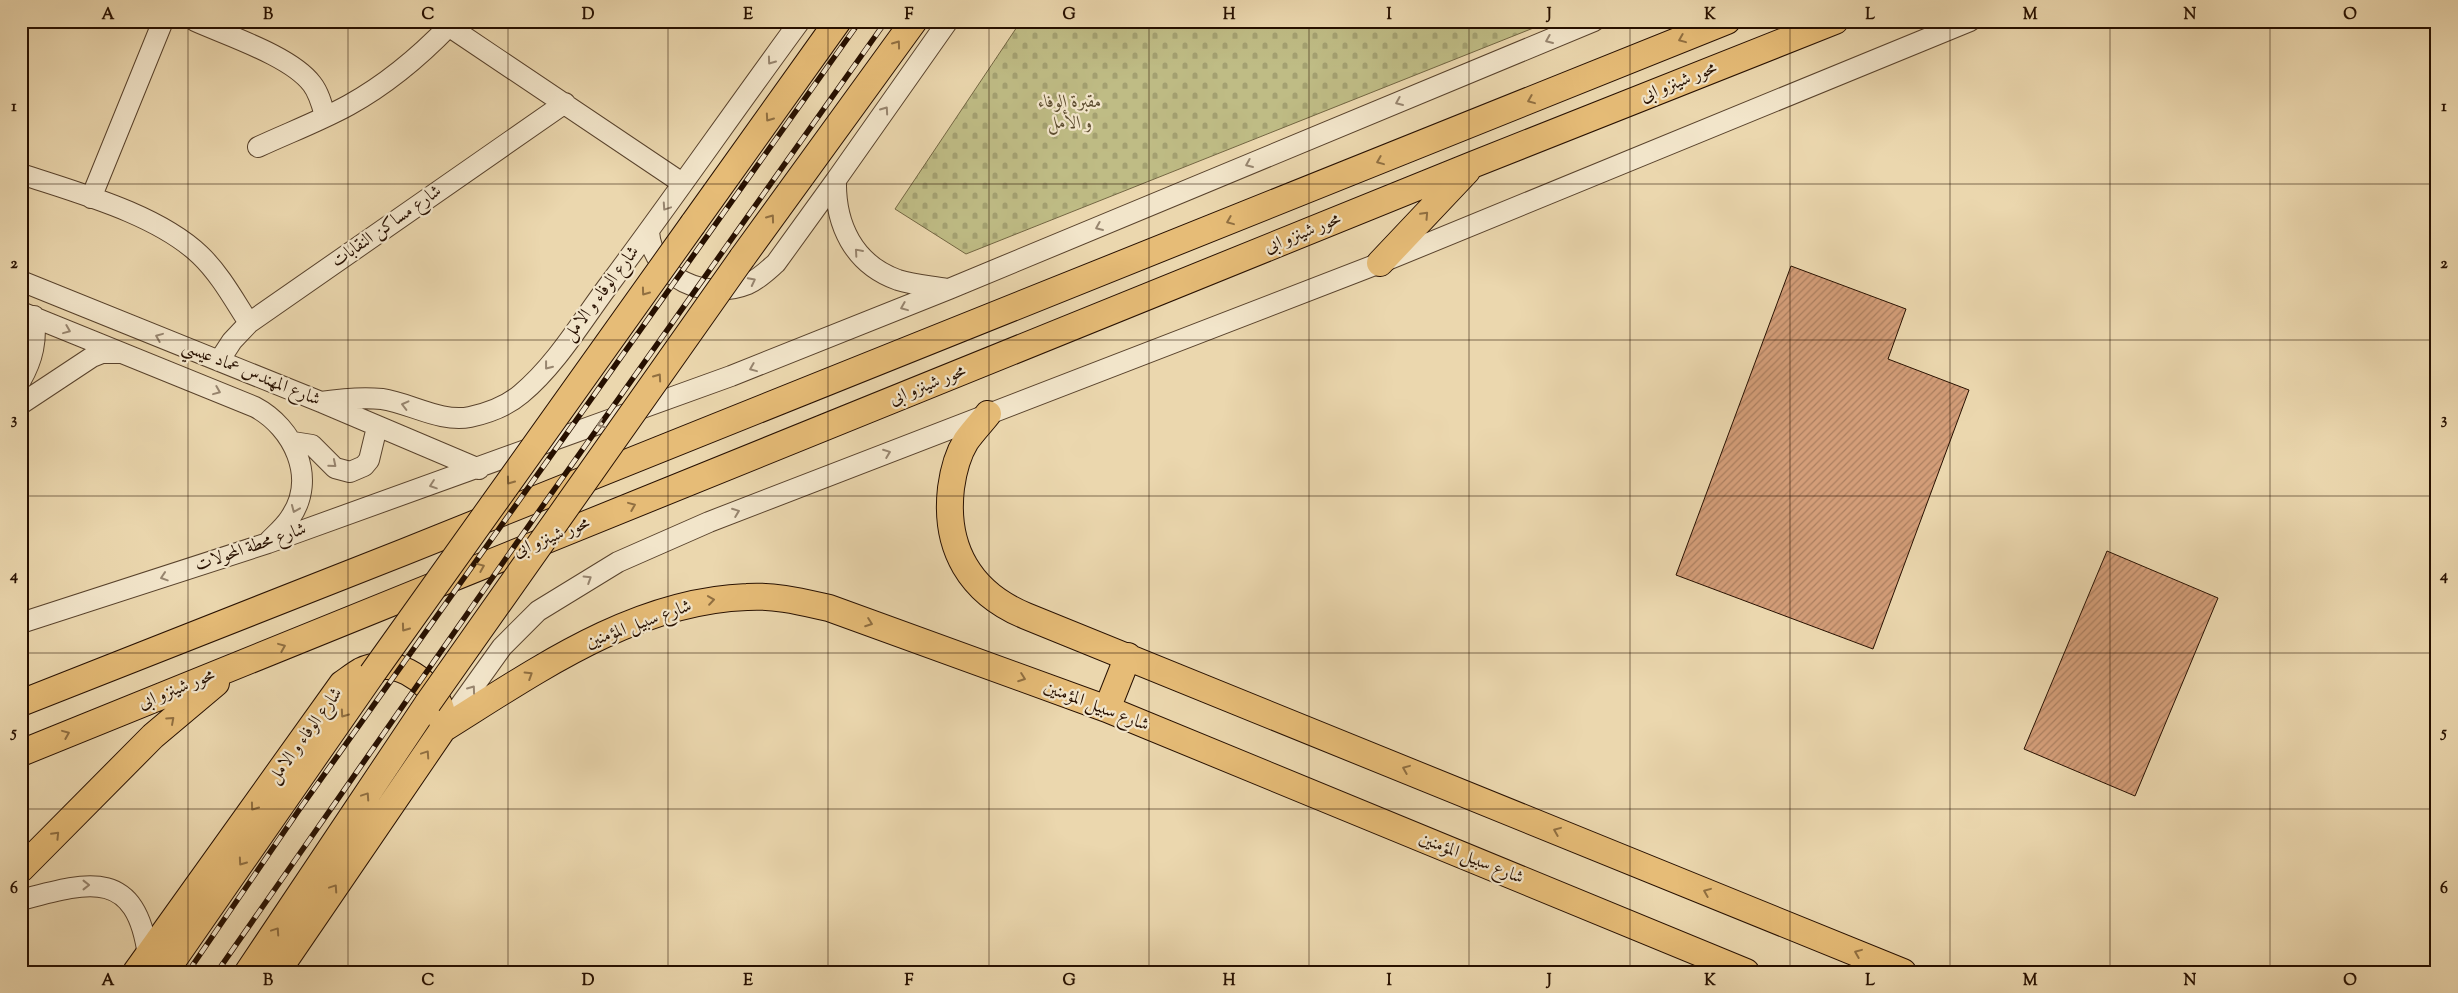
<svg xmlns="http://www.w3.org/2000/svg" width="2458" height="993" font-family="'Sorts Mill Goudy',Amiri,serif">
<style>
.cemetery{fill:url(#cemetery-stones);stroke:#736642}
.building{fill:url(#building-hatch);stroke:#271000}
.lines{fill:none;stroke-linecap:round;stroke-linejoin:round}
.minor-casing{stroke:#58422c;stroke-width:22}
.major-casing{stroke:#271000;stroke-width:28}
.minor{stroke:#f2e5ca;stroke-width:20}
.major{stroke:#e6bc77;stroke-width:26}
.rail-casing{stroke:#271000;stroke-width:5.5}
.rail{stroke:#f2e5ca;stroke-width:4;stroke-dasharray:11;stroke-linecap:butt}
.major-bridge-casing{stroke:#271000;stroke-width:28;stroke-linecap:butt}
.major-bridge{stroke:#e6bc77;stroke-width:26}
.oneway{stroke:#906f41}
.oneway2{stroke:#97856f}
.grid{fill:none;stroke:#271000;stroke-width:1;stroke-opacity:0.55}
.labels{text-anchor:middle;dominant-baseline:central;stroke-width:4.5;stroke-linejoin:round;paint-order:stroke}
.street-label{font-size:18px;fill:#271000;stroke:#f2e5ca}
.park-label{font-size:18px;font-style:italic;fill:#5c4c2f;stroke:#f2e5ca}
.neatline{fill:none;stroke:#271000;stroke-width:2}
.grid-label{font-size:16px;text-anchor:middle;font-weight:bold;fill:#271000}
</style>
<defs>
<pattern id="cemetery-stones" width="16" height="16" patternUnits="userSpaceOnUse" patternTransform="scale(1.25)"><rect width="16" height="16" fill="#bfbc85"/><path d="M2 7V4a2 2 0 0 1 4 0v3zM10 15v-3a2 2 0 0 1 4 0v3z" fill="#a4a171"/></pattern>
<pattern id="building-hatch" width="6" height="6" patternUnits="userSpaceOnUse" patternTransform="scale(1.25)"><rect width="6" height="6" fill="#d39d78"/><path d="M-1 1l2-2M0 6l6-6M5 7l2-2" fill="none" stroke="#ab7f60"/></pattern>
</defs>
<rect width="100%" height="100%" fill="#ebd7ae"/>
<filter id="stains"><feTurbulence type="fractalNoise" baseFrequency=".004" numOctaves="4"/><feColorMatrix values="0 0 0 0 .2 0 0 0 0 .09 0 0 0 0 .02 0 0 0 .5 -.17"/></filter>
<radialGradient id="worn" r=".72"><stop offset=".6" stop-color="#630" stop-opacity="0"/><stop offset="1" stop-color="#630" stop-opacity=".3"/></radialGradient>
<path class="cemetery" d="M1021,21h530l-585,233 -71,-45z"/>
<path class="building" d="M1791,266l115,43 -18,50 81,31 -96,259 -197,-74z
M2107,551l111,47 -83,198 -111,-47z"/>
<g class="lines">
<defs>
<path id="minor" d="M195,21c33,15 96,35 117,63 7,9 10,21 13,32
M441,21l241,162
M258,147c30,-14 62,-26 91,-42 38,-21 70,-48 100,-79
M21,174c57,19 136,40 179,81 20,19 34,45 49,68
M91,198l72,-177
M649,232c4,47 57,69 99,52 11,-5 19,-13 28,-21l60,-83
M21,281l300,121 158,67
M947,289c-16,-3 -33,-4 -49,-9 -45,-16 -63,-56 -62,-100l112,-159
M21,312l234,95c38,20 63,71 35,111 -5,8 -14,16 -21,23
M219,361l13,-20 17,-18 316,-220
M21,380c12,-21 16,-40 13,-64
M321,402c20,-3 40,-5 61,-3 28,4 59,24 88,18 18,-4 37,-11 51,-23 36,-30 62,-75 90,-112 64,-86 125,-174 189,-261
M21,404l71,-47 10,-4h20
M293,442l19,3 23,23 15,4 14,-6 5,-6 8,-33
M21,623l247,-80 463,-167 218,-87 645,-268
M449,721l53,-74 36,-36 80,-49 91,-40 671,-259 590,-242
M21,900c67,-18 115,-33 127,56"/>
<path id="major" d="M693,224l145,-203
M742,258l172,-237
M1380,263l87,-92
M988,414c-7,9 -15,17 -22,27 -8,13 -13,32 -15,47 -7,60 19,105 75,128l877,356
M21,703l383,-151 1323,-531
M1107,709l21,-53
M443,729c93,-58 191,-128 304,-132 28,-2 55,5 82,11l278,101 639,263
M21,753l1451,-588 363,-144
M21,869l132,-133 63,-53
M136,972l206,-288c6,-4 12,-9 19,-13 32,-16 66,7 79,35 3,7 2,16 3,23l-166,243
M165,972l207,-298
M248,972l180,-269"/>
</defs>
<use href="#minor" class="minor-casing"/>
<use href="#major" class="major-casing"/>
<use href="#minor" class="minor"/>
<use href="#major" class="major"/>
<defs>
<path id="rail" d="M188,972l111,-162 561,-789
M217,972l322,-461 347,-490"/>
</defs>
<use href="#rail" class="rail-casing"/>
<use href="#rail" class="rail"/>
<defs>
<path id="major-bridge" d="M372,674l321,-450
M428,703l314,-445"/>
</defs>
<use href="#major-bridge" class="major-bridge-casing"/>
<use href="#major-bridge" class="major-bridge"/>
</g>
<defs><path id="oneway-chevron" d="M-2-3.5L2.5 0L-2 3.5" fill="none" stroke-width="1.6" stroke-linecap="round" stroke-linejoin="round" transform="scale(1.25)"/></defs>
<g class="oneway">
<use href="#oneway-chevron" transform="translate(1682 39) rotate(158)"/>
<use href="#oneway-chevron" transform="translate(897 44) rotate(-54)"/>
<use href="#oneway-chevron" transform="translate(1531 100) rotate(158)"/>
<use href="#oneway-chevron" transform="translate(769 118) rotate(125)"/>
<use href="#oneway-chevron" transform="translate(1380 161) rotate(158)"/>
<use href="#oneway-chevron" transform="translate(1425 215) rotate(-47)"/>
<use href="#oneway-chevron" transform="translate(771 218) rotate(-54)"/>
<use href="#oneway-chevron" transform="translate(1230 221) rotate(158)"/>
<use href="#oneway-chevron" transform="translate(645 292) rotate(126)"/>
<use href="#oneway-chevron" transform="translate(658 377) rotate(-55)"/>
<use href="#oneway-chevron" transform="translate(510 481) rotate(126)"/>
<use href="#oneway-chevron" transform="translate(632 506) rotate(-22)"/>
<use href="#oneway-chevron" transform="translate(481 567) rotate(-22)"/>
<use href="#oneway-chevron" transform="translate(711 600) rotate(-8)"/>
<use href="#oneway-chevron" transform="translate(869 623) rotate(20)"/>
<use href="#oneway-chevron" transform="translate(405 628) rotate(126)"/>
<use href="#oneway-chevron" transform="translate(282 647) rotate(-22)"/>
<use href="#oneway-chevron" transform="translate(529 675) rotate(-32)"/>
<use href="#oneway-chevron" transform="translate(1022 678) rotate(20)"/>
<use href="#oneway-chevron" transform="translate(344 714) rotate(125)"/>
<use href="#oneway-chevron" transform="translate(171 720) rotate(-42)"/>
<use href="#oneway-chevron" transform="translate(66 734) rotate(-22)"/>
<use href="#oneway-chevron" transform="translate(426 754) rotate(-56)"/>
<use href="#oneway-chevron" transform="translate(1406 769) rotate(-158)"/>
<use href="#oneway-chevron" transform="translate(366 796) rotate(-56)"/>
<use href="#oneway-chevron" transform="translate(254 807) rotate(126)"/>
<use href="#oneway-chevron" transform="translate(1557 831) rotate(-158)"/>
<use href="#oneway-chevron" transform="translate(56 835) rotate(-46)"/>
<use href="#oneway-chevron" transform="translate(242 862) rotate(125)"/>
<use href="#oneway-chevron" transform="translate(334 888) rotate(-56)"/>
<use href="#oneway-chevron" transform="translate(1707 892) rotate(-158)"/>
<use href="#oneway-chevron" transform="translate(276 931) rotate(-56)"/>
<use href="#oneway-chevron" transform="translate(1858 953) rotate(-158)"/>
</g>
<g class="oneway2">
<use href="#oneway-chevron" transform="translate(1549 40) rotate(157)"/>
<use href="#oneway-chevron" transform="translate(771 61) rotate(126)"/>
<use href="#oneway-chevron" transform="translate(1399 102) rotate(157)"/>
<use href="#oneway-chevron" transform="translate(885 110) rotate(-55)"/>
<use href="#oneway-chevron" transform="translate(1249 164) rotate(157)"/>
<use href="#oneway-chevron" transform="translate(666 207) rotate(124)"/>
<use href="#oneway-chevron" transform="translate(1099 227) rotate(157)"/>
<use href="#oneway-chevron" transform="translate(858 252) rotate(-131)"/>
<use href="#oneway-chevron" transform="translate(752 281) rotate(-27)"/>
<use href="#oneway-chevron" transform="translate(904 307) rotate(158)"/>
<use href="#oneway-chevron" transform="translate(67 330) rotate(22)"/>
<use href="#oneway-chevron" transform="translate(159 337) rotate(-158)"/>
<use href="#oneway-chevron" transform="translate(548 366) rotate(128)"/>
<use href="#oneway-chevron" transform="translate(753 368) rotate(158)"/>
<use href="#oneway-chevron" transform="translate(217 391) rotate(22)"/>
<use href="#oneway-chevron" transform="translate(405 405) rotate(-166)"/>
<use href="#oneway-chevron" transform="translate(601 424) rotate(160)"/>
<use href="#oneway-chevron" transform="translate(887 453) rotate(-21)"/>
<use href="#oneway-chevron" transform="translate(333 464) rotate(40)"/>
<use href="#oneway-chevron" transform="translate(433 485) rotate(161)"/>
<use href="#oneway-chevron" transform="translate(295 509) rotate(113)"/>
<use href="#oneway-chevron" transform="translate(736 512) rotate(-21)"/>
<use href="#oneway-chevron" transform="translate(164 577) rotate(162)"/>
<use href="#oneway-chevron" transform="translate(588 579) rotate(-32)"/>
<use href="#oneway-chevron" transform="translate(472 689) rotate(-54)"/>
<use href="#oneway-chevron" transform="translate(86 885)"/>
</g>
<path class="grid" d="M188,21v951M348,21v951M508,21v951M668,21v951M828,21v951M989,21v951M1149,21v951M1309,21v951M1469,21v951M1630,21v951M1790,21v951M1950,21v951M2110,21v951M2270,21v951M21,184h2416M21,340h2416M21,496h2416M21,653h2416M21,809h2416"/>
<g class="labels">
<g class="street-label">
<text transform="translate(1679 83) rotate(-22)">محور شينزو ابى</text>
<text transform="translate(387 227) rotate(-35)">شارع مساكن النقابات</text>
<text transform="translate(1303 234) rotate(-22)">محور شينزو ابى</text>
<text transform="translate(602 294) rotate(-53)">شارع الوفاء و الامل</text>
<text transform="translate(251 374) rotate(22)">شارع المهندس عماد عيسي</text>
<text transform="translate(928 386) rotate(-22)">محور شينزو ابى</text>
<text transform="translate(552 538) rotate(-22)">محور شينزو ابى</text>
<text transform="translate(251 548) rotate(-19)">شارع محطة المحولات</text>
<text transform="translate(639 625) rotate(-20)">شارع سبيل المؤمنين</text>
<text transform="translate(177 690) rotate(-22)">محور شينزو ابى</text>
<text transform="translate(1096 707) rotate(21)">شارع سبيل المؤمنين</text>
<text transform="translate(306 736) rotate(-54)">شارع الوفاء و الامل</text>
<text transform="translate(1471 859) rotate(22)">شارع سبيل المؤمنين</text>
</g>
<g class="park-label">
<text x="1070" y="103">مقبرة الوفاء<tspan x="1070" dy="21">و الأمل</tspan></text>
</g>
</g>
<rect width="2458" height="993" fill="none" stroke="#ebd7ae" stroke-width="55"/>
<rect x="28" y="28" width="2402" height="938" class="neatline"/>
<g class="grid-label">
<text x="108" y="19">A</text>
<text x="268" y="19">B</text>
<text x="428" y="19">C</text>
<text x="588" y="19">D</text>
<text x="748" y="19">E</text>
<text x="909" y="19">F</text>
<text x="1069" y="19">G</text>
<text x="1229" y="19">H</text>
<text x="1389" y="19">I</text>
<text x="1549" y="19">J</text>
<text x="1710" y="19">K</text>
<text x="1870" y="19">L</text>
<text x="2030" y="19">M</text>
<text x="2190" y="19">N</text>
<text x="2350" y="19">O</text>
<text x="14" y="111">1</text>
<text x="2444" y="111">1</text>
<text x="14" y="268">2</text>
<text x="2444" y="268">2</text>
<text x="14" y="424">3</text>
<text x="2444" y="424">3</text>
<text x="14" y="580">4</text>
<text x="2444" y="580">4</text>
<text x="14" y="737">5</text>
<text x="2444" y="737">5</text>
<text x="14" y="893">6</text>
<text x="2444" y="893">6</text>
<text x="108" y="985">A</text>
<text x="268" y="985">B</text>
<text x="428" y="985">C</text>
<text x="588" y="985">D</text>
<text x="748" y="985">E</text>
<text x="909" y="985">F</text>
<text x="1069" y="985">G</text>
<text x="1229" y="985">H</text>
<text x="1389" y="985">I</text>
<text x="1549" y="985">J</text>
<text x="1710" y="985">K</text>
<text x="1870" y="985">L</text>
<text x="2030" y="985">M</text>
<text x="2190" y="985">N</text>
<text x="2350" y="985">O</text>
</g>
<rect width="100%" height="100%" filter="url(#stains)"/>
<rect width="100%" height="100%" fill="url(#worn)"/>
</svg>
